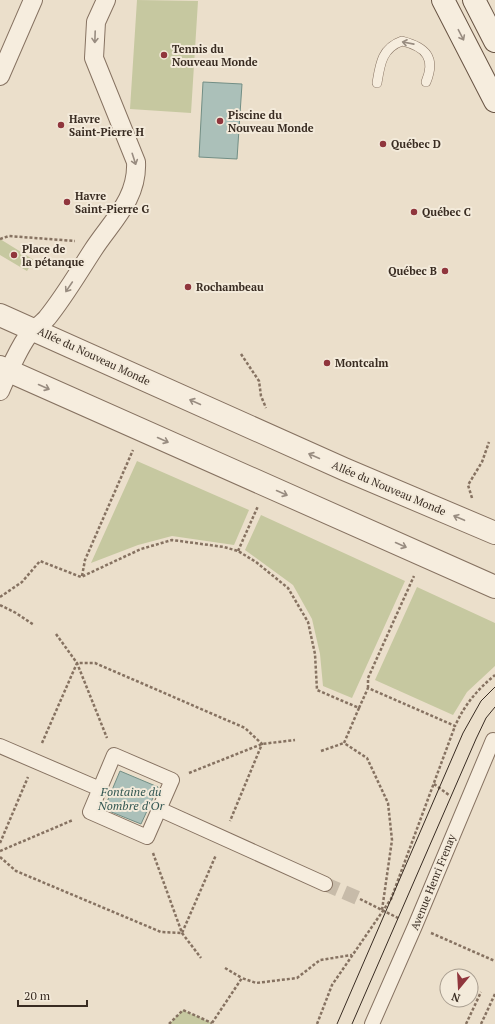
<svg xmlns="http://www.w3.org/2000/svg" width="495" height="1024" font-family="'PT Serif',serif">
<style>
.green{fill:#c6c8a0}
.water{fill:#abc0b9;stroke:#728e85}
.lines{fill:none;stroke-linecap:round;stroke-linejoin:round}
.pedestrian-tunnel{stroke:#c7bba9;stroke-width:14;stroke-dasharray:14 7;stroke-linecap:butt}
.service-casing{stroke:#867261;stroke-width:10}
.pedestrian-casing{stroke:#867261;stroke-width:16}
.minor-casing{stroke:#867261;stroke-width:20}
.tertiary-casing{stroke:#867261;stroke-width:24}
.secondary-casing{stroke:#685444;stroke-width:24}
.path{stroke:#867261;stroke-width:2.5;stroke-dasharray:3 2;stroke-linecap:butt}
.service{stroke:#f6edde;stroke-width:9}
.pedestrian{stroke:#f6edde;stroke-width:14}
.minor{stroke:#f6edde;stroke-width:18}
.tertiary{stroke:#f6edde;stroke-width:22}
.secondary{stroke:#f6edde;stroke-width:22}
.tram{stroke:#392c22;stroke-width:1}
.oneway{stroke:#988c80}
.poi-dot{fill:#90363d;stroke:#f3eada;stroke-width:1.5}
.labels{text-anchor:middle;dominant-baseline:central;stroke-width:4;stroke-linejoin:round;paint-order:stroke}
.poi-label{font-size:11px;font-weight:bold;fill:#392c22;stroke:#f3eada;text-anchor:start}
.street-label{font-size:11px;fill:#392c22;stroke:#f3eada}
.water-label{font-size:12px;font-style:italic;fill:#335752;stroke:#f3eada}
</style>
<rect width="100%" height="100%" fill="#ebdfcb"/>
<path class="green" d="M137,0l61,1 -7,112 -61,-4z
M0,239l34,21 -7,11 -27,-16z
M137,461l112,49 -15,35 -62,-9 -34,9 -47,18z
M261,515l144,66 -53,117 -29,-12 -3,-32 -8,-35 -19,-34 -48,-35z
M417,587l78,36v43l-28,26 -14,23 -78,-35z
M183,1010l29,13 -1,1h-42z"/>
<path class="water" d="M203,82l39,2 -5,75 -38,-2z
M120,771l38,16 -17,37 -37,-15z"/>
<g class="lines">
<path class="pedestrian-tunnel" d="M325,884l35,15"/>
<defs>
<path id="service" d="M377,83c3,-19 5,-35 25,-42 24,6 34,17 24,41"/>
<path id="pedestrian" d="M0,746l100,43
M114,755l58,25 -25,57 -57,-25z
M159,809l166,75
M372,1024l43,-98 78,-186"/>
<path id="minor" d="M0,76l33,-76
M0,391c8,-18 16,-38 27,-54 6,-8 14,-12 20,-19 17,-21 31,-45 46,-68 18,-28 45,-51 43,-88l-42,-104 2,-36 10,-22"/>
<path id="tertiary" d="M0,315l344,154 151,64
M0,367l495,220"/>
<path id="secondary" d="M443,0l52,101
M474,0l21,41"/>
</defs>
<use href="#service" class="service-casing"/>
<use href="#pedestrian" class="pedestrian-casing"/>
<use href="#minor" class="minor-casing"/>
<use href="#tertiary" class="tertiary-casing"/>
<use href="#secondary" class="secondary-casing"/>
<path class="path" d="M0,239l9,-3 66,5
M241,354l18,27 2,15 5,12
M472,498l-4,-13 14,-23 7,-20
M238,551l20,-45
M82,576l3,-16 48,-110
M0,597l22,-15 18,-21 41,16 60,-28 31,-9 52,7 14,4 18,11 32,26 20,34 7,32 2,36 42,18 9,-20 87,38c10,-22 22,-36 40,-51
M0,605l16,8 18,12
M56,634l21,29 30,75
M368,688v-10l46,-102
M359,708l-15,35 23,15 21,45 4,37 -10,70
M42,743l35,-80h18l150,65 17,16 -32,77
M321,751l23,-8
M189,773l73,-29 33,-4
M434,784l15,11
M0,843l28,-66
M0,851l73,-31
M153,853l29,80 19,25
M0,857l16,14 145,61 21,1 34,-78
M360,899l38,19
M431,933l64,28
M225,968l17,10
M212,1023l30,-45 14,5 41,-5 23,-18 32,-5
M169,1024l14,-14 29,13
M317,1024l15,-39 59,-86 64,-173
M466,1024l15,-32
M481,1024l14,-30"/>
<use href="#service" class="service"/>
<use href="#pedestrian" class="pedestrian"/>
<use href="#minor" class="minor"/>
<use href="#tertiary" class="tertiary"/>
<use href="#secondary" class="secondary"/>
<path class="tram" d="M337,1024l126,-291 18,-32 14,-14
M352,1024l124,-285 10,-21 9,-11"/>
</g>
<defs><path id="oneway-shaft" d="M-6 0H5M1.5-3L5.5 0L1.5 3" fill="none" stroke-width="1.6" stroke-linecap="round" stroke-linejoin="round"/></defs>
<g class="oneway">
<use href="#oneway-shaft" transform="translate(461 35) rotate(63)"/>
<use href="#oneway-shaft" transform="translate(95 37) rotate(92)"/>
<use href="#oneway-shaft" transform="translate(408 43) rotate(-169)"/>
<use href="#oneway-shaft" transform="translate(134 159) rotate(72)"/>
<use href="#oneway-shaft" transform="translate(69 287) rotate(124)"/>
<use href="#oneway-shaft" transform="translate(44 387) rotate(24)"/>
<use href="#oneway-shaft" transform="translate(195 402) rotate(-156)"/>
<use href="#oneway-shaft" transform="translate(163 440) rotate(24)"/>
<use href="#oneway-shaft" transform="translate(314 456) rotate(-156)"/>
<use href="#oneway-shaft" transform="translate(282 493) rotate(24)"/>
<use href="#oneway-shaft" transform="translate(459 518) rotate(-157)"/>
<use href="#oneway-shaft" transform="translate(401 545) rotate(24)"/>
</g>
<g class="poi-dot">
<circle cx="164" cy="55" r="4"/>
<circle cx="220" cy="121" r="4"/>
<circle cx="61" cy="125" r="4"/>
<circle cx="383" cy="144" r="4"/>
<circle cx="67" cy="202" r="4"/>
<circle cx="414" cy="212" r="4"/>
<circle cx="14" cy="255" r="4"/>
<circle cx="445" cy="271" r="4"/>
<circle cx="188" cy="287" r="4"/>
<circle cx="327" cy="363" r="4"/>
</g>
<g class="labels">
<g class="poi-label">
<text x="172" y="49">Tennis du<tspan x="172" dy="13">Nouveau Monde</tspan></text>
<text x="228" y="115">Piscine du<tspan x="228" dy="13">Nouveau Monde</tspan></text>
<text x="69" y="119">Havre<tspan x="69" dy="13">Saint-Pierre H</tspan></text>
<text x="391" y="144">Québec D</text>
<text x="75" y="196">Havre<tspan x="75" dy="13">Saint-Pierre G</tspan></text>
<text x="422" y="212">Québec C</text>
<text x="22" y="249">Place de<tspan x="22" dy="13">la pétanque</tspan></text>
<text x="437" y="271" text-anchor="end">Québec B</text>
<text x="196" y="287">Rochambeau</text>
<text x="335" y="363">Montcalm</text>
</g>
<g class="street-label">
<text transform="translate(94 356) rotate(25)">Allée du Nouveau Monde</text>
<text transform="translate(389 488) rotate(23)">Allée du Nouveau Monde</text>
<text transform="translate(433 882) rotate(-68)">Avenue Henri Frenay</text>
</g>
<g class="water-label">
<text x="131" y="791">Fontaine du<tspan x="131" dy="14">Nombre d'Or</tspan></text>
</g>
</g>
<g transform="translate(459 988) rotate(198)"><circle r="19" fill="#f3eada" stroke="#a99e90"/>
<path d="M0-3L7 15L0 10L-7 15Z" fill="#90363d"/>
<text y="-6" font-size="11" font-weight="bold" text-anchor="middle" fill="#392c22">N</text>
</g>
<path d="M18 1000v6h69v-6" fill="none" stroke="#392c22" stroke-width="2"/>
<text x="24" y="1000" font-size="12" fill="#392c22" stroke="#f3eada" stroke-width="3" paint-order="stroke">20 m</text>
</svg>
